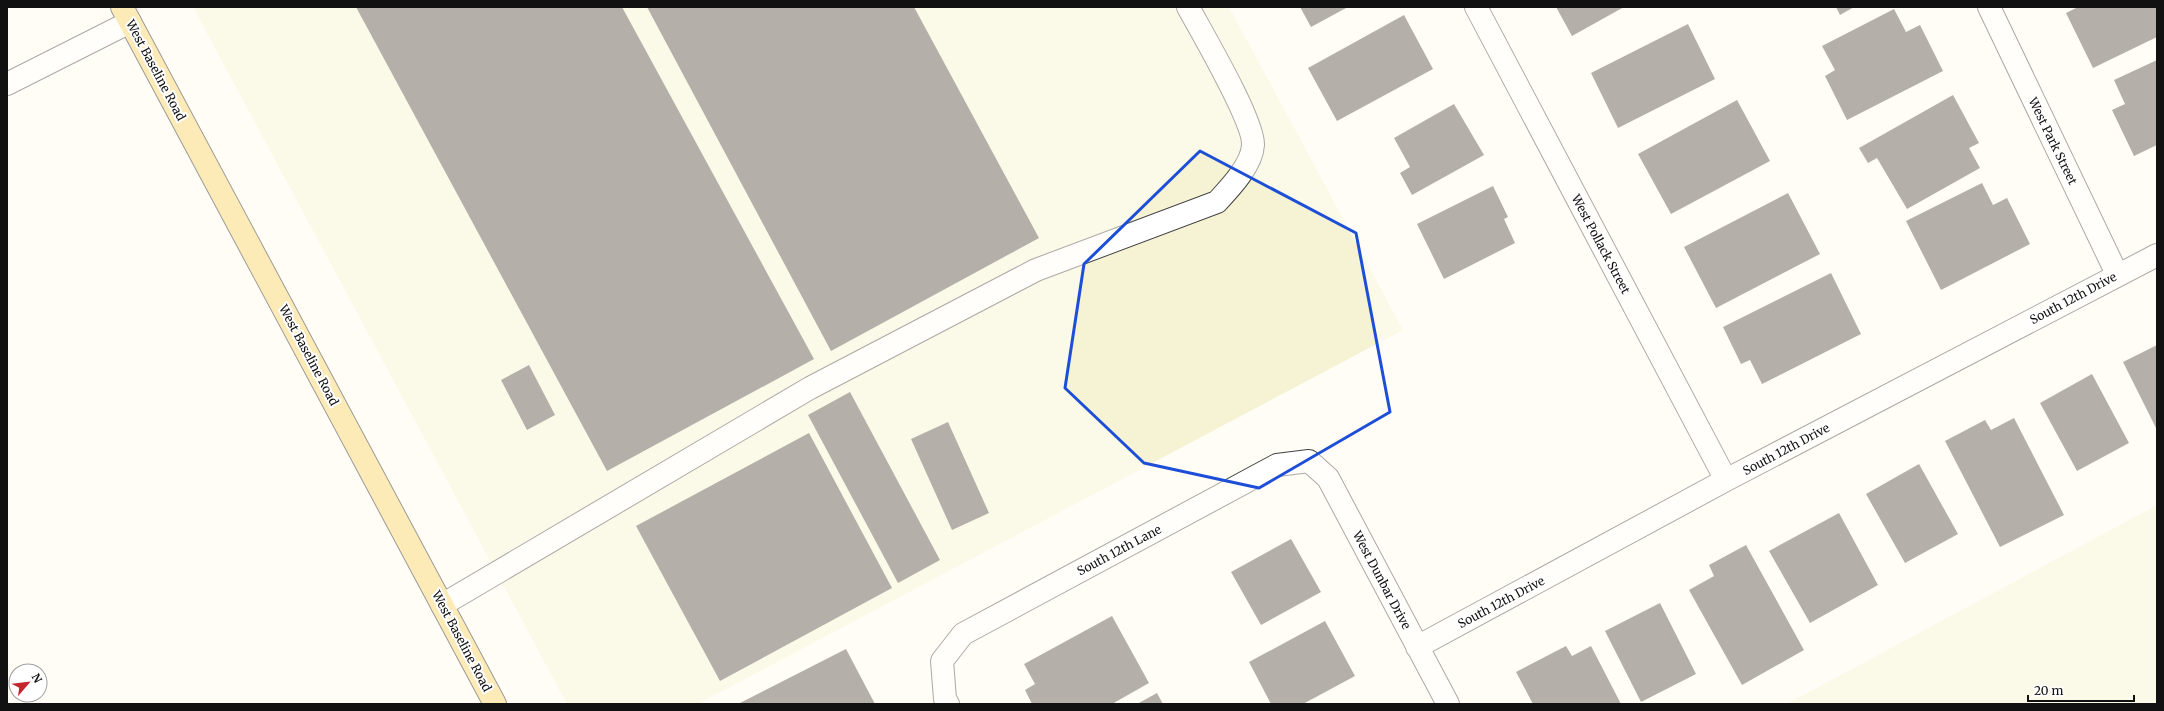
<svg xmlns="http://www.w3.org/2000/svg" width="2164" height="711" font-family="Merriweather,serif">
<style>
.farmland{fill:#f6f3d4}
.building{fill:#5a524d}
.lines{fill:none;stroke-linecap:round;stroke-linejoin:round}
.minor-casing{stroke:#444;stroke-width:24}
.major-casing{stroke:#222;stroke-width:24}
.minor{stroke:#fff;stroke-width:22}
.major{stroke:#f9d66b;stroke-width:22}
.marked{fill:none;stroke:#1d4ed8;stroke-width:3;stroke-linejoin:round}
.labels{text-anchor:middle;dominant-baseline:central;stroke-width:4;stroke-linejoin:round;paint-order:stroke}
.street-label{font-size:12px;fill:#111;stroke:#fff}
</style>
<rect width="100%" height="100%" fill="#fffdf5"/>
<path class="farmland" d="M193,7h1036l174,323 -705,374h-131z
M2157,505v199h-370z"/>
<path class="building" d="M356,7h266l192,352 -207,112z
M647,7h267l125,231 -208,113z
M1300,7h48l-37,20z
M1556,7h68l-52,29z
M1836,7h18l-14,8z
M2078,7h79v30l-64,31 -27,-55z
M1894,9l12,23 14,-7 23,46 -96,49 -22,-44 10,-6 -13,-24z
M1404,15l29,54 -96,52 -29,-53z
M1688,24l27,55 -97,49 -27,-55z
M2157,60v85l-23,11 -22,-46 13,-6 -11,-24z
M1953,95l26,48 -10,5 11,20 -73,41 -30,-51 -9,5 -9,-15z
M1737,100l33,61 -99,53 -33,-60z
M1454,104l30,51 -72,40 -12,-22 10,-6 -16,-29z
M1982,183l11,22 14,-7 23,46 -89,46 -35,-69z
M1493,186l15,31 -4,2 11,24 -71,36 -27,-55z
M1788,193l32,61 -104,54 -32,-61z
M1831,273l30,61 -99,50 -12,-24 -9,4 -18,-37z
M2157,345v85l-34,-68z
M529,365l26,50 -28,15 -26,-50z
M2092,374l37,69 -52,28 -37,-68z
M850,392l90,168 -42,23 -90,-168z
M2014,418l50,97 -64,32 -55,-106 40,-21 6,10z
M948,422l41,91 -37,17 -41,-91z
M809,433l83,155 -172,93 -84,-155z
M1919,464l39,70 -53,29 -39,-69z
M1839,513l39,72 -68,38 -41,-72z
M1291,539l30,53 -60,33 -30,-53z
M1746,545l58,105 -62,35 -53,-95 25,-14 -5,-11z
M1660,603l36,71 -55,28 -36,-71z
M1112,616l37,67 -37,21h-80l-7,-14 10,-6 -11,-20z
M1325,621l30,55 -52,28h-32l-22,-42z
M1566,646l6,10 19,-10 30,58h-88l-17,-32z
M846,649l29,55h-134l-1,-1z
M1157,693l6,11h-26z"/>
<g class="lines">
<defs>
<path id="minor" d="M1476,7l250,473
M1989,7l128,267
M7,84l123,-62
M442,605l368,-217 226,-118 181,-68c13,-14 35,-37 36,-57 1,-24 -51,-112 -65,-138
M1417,647l309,-167 431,-225
M948,704l-3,-5 -3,-38 21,-27 314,-169 32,-4 19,17 120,226"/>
<path id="major" d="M122,7l373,697"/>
</defs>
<use href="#minor" class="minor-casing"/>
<use href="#major" class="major-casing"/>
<use href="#minor" class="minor"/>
<use href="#major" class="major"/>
</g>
<path d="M0 0H2164V711H0ZM1200,151l156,82 34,179 -131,76 -115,-25 -79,-75 19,-124z" fill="#fffdf5" fill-opacity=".55" fill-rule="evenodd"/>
<path class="marked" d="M1200,151l156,82 34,179 -131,76 -115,-25 -79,-75 19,-124z"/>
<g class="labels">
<g class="street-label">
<text transform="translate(156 70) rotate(62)">West Baseline Road</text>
<text transform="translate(2053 141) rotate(64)">West Park Street</text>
<text transform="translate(1601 244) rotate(62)">West Pollack Street</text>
<text transform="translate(2073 298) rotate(-28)">South 12th Drive</text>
<text transform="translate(309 355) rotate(62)">West Baseline Road</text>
<text transform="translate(1786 449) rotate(-28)">South 12th Drive</text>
<text transform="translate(1119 550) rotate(-28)">South 12th Lane</text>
<text transform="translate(1382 580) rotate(62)">West Dunbar Drive</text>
<text transform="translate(1501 602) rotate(-28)">South 12th Drive</text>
<text transform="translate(462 641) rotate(62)">West Baseline Road</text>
</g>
</g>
<rect width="2164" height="711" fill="none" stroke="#111111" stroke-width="16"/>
<g transform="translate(28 683) rotate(62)"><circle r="19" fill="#ffffff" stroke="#a0a0a0"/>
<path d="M0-3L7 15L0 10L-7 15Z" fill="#c4262e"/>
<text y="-6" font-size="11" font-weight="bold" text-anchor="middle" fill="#111111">N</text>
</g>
<path d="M2028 695v6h106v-6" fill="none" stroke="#111111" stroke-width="2"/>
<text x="2034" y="695" font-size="12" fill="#111111" stroke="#ffffff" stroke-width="3" paint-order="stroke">20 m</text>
</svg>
